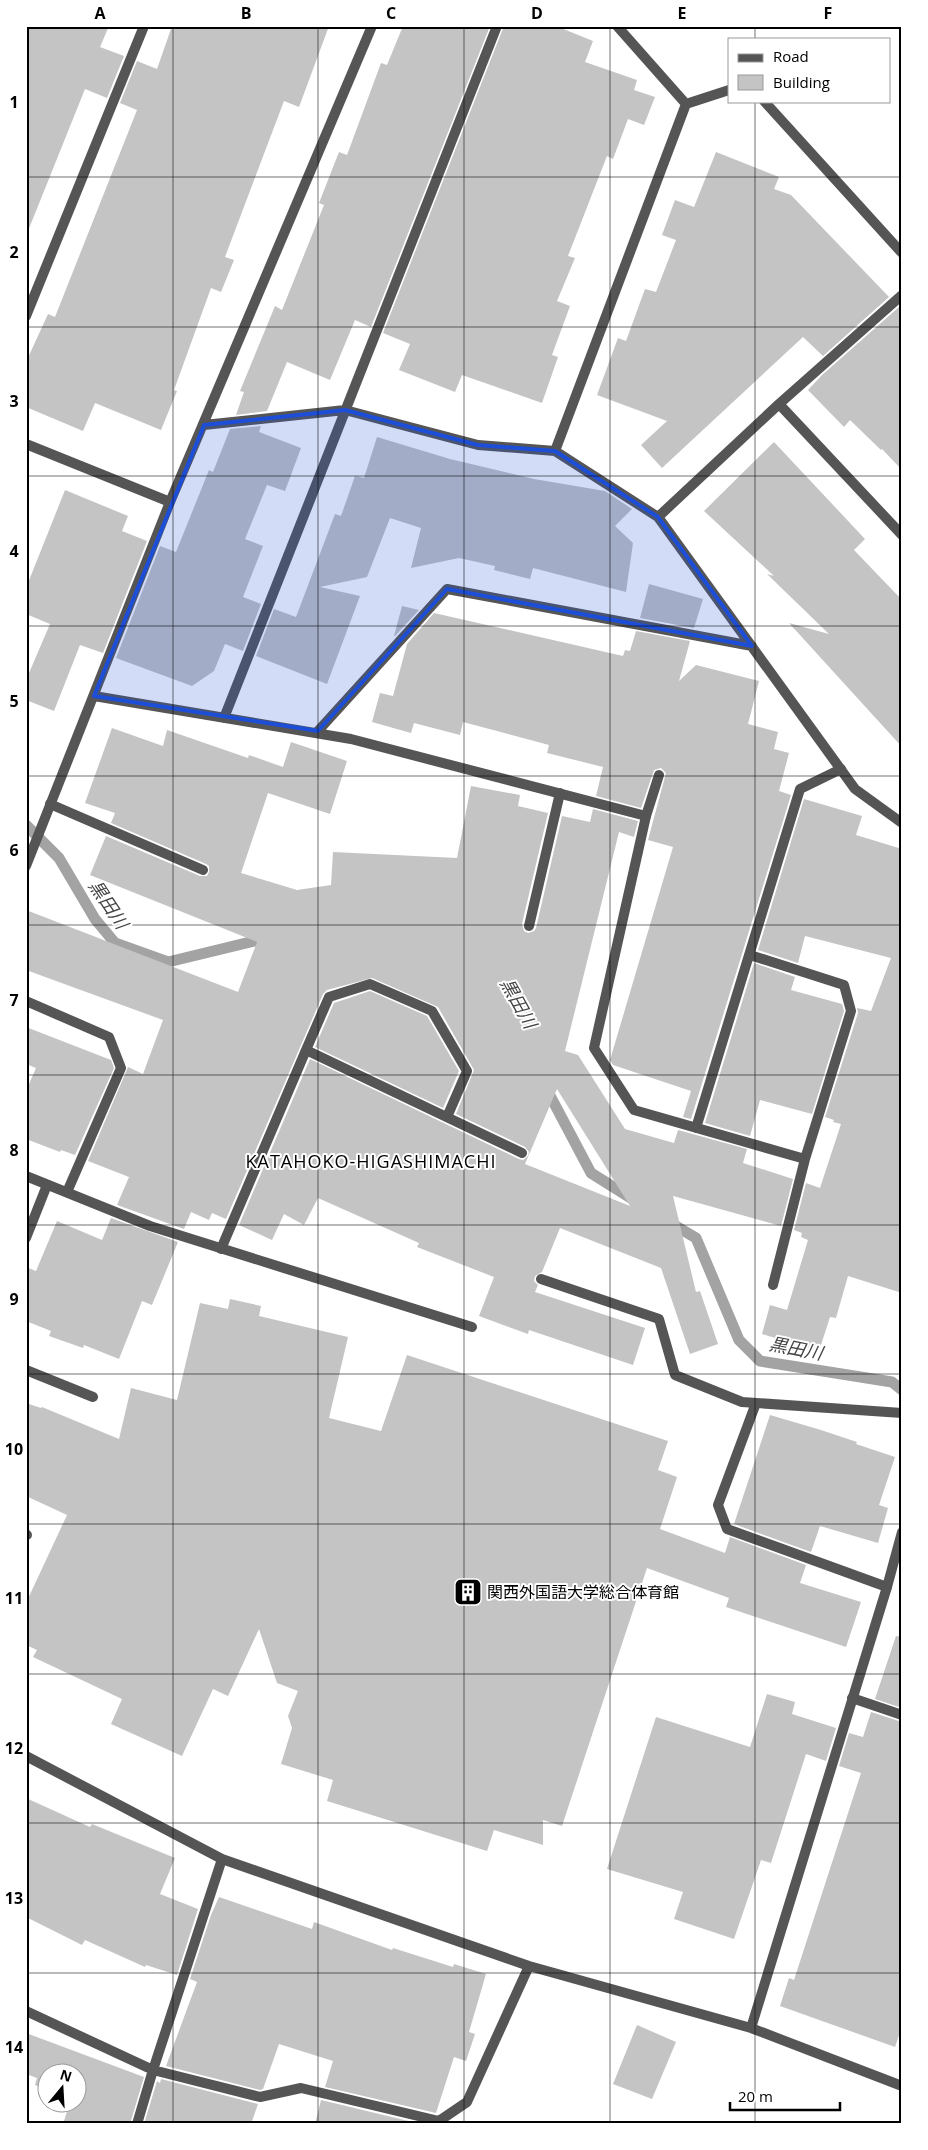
<svg xmlns="http://www.w3.org/2000/svg" width="928" height="2150" font-family="'Open Sans','Noto Sans JP',sans-serif">
<style>
.lines{fill:none;stroke-linecap:round;stroke-linejoin:round}
.stream{stroke:#a3a3a3;stroke-width:11}
.building{fill:#c4c4c4;fill-rule:evenodd}
.service{stroke:#555;stroke-width:10}
.minor{stroke:#555;stroke-width:10}
.marked{fill:#1d4ed8;fill-opacity:0.2;stroke:#1d4ed8;stroke-width:4;stroke-linejoin:round}
.grid{fill:none;stroke:#000;stroke-width:1;stroke-opacity:0.55}
.labels{text-anchor:middle;dominant-baseline:central;stroke-width:4;stroke-linejoin:round;paint-order:stroke}
.poi-label{font-size:16px;fill:#000;stroke:#fff;text-anchor:start}
.water-label{font-size:18px;font-style:italic;fill:#444;stroke:#fff}
.neighbourhood-label{font-size:18px;letter-spacing:1px;fill:#000;stroke:#fff}
.neatline{fill:none;stroke:#000;stroke-width:2}
.grid-label{font-size:16px;text-anchor:middle;font-weight:bold;fill:#000}
</style>
<rect width="100%" height="100%" fill="#fff"/>
<g class="lines">
<path class="stream" d="M26,825l33,33 36,61 20,24 53,19 99,-24
M546,1088l45,85 43,27
M669,1222l27,16 43,102 21,21 132,21 10,8"/>
</g>
<path class="building" d="M26,26h83l-9,21 24,9 -17,42 -22,-9 -57,142z
M172,26h157l-30,81 -15,-6 -59,156 9,3 -13,32 -10,-4 -37,102 3,1 -16,39 -66,-27 -12,28 -57,-24v-45l22,-48 7,3 82,-207 -17,-7 17,-42 20,8z
M403,26h87l-119,301 -16,-7 -25,60 -43,-18 -20,49 -31,4 8,-23 -4,-1 35,-85 7,4 42,-105 -5,-2 20,-51 8,3 34,-92 6,2z
M504,26h52l37,15 -8,21 52,18 -3,10 21,7 -11,28 -16,-6 -15,40 -6,-3 -39,100 7,2 -18,43 13,5 -18,49 6,2 -16,46 -80,-28 -7,17 -56,-22 11,-26 -27,-11z
M716,152l63,25 -5,12 17,6 98,102 -66,59 -20,-19 -141,131 -21,-23 26,-24 -70,-26 21,-57 8,3 19,-52 11,3 20,-52 -14,-5 13,-35 19,7z
M899,307l3,2v161l-20,-21 -1,1 -31,-30 -6,7 -36,-37 14,-15z
M261,426l-2,6 42,16 -16,43 -18,-6 -22,54 18,7 -20,51 18,7 -18,47 -18,-7 -11,27 -22,15 -76,-28 44,-112 16,6 33,-82 4,2 17,-43z
M377,437l73,22 84,20 71,12 27,18 -17,17 18,17 -7,49 -93,-24 -3,11 -36,-9 1,-4 -36,-8 -48,10 10,-40 -31,-10 -23,59 -47,10 40,9 -33,88 -71,-28 18,-47 22,8 39,-103 6,2 14,-40 9,2z
M774,442l91,97 -11,11 48,50v147l-113,-124 40,11 -62,-60 7,2 -70,-65z
M65,490l63,26 -6,15 25,10 -44,112 -23,-8 -26,66 -28,-11v-20l24,-56 -24,-10v-26z
M649,584l54,15 -9,29 -54,-10z
M402,606l17,4 -24,26h-1z
M434,613l189,43 2,-6 5,1 6,-20 54,10 -11,40 17,-16 63,16 -11,43 30,8 -4,17 15,4 -10,38 12,4 -100,324 -8,-2 8,-26 -78,-26 -3,-5 63,-213 -25,-7 18,-67 -5,-5 -7,2 -13,38 -45,-12 7,-29 -56,-14 2,-8 -86,-23 -3,13 -46,-12 -3,10 -39,-11 8,-29 13,3 14,-52z
M112,728l51,18 4,-16 81,28 1,-3 34,12 8,-25 56,19 -17,53 -62,-21 -27,80 56,17 34,-5 2,-33 124,6 14,-72 49,9 -2,11 30,7 -26,111 2,7 4,2 6,-2 2,-3 26,-112 28,6 3,-13 45,12 -4,16 -15,-5 -54,219 13,4 47,74 49,14 4,-13 69,19 -4,14 50,16 -12,47 -108,-30 23,96 4,-1 18,53 -28,10 -29,-86 -101,-40 -18,44 -7,4 -1,5 4,4 -3,7 110,36 -12,37 -104,-35 -1,4 -49,-18 15,-39 -77,-30 2,-4 -101,-45 -14,27 -20,-11 -12,26 -33,-15 71,-166 209,100 4,1 5,-4 1,-4 -4,-5 -69,-33 18,-44 -36,-63 -66,-29 -45,12 -4,4 -97,225 -14,-6 -3,7 -18,-8 -7,17 -67,-24 12,-28 -41,-16 40,-94 15,7 20,-54 -137,-50v-60l212,82 19,-50 -167,-67 16,-39 94,40h7l2,-4v-6l-3,-2 -95,-41 4,-10 -30,-10zM557,1089l73,117 -105,-42z
M804,799l58,17 -6,19 46,14v444l-54,-17 -12,42 -6,-1 -11,34 -57,-17 8,-29 17,5 21,-70 -7,-3 1,-4 -8,-3 12,-47 14,5 21,-64 -8,-2 1,-2 -9,-3 33,-104 -1,-5 14,3 20,-53 -86,-22 -7,27 -40,-13z
M754,963l41,14 -4,13 51,14 2,7 -32,103 -52,-14 -10,36 -45,-13z
M370,991l57,25 32,55 -16,37 -128,-61 19,-44z
M26,1027l85,33 3,8 -39,87 -14,-5 -1,2 -34,-13v-48l10,-23 -10,-4z
M111,1218l67,24 -26,63 -10,-4 -23,58 -35,-14 -1,3 -34,-12 2,-5 -25,-10v-54l10,4 21,-50 45,19z
M230,1299l31,7 -2,10 89,21 -19,81 52,13 26,-76 261,86 -10,29 19,7 -17,52 65,24 5,-16 76,28 -6,18 61,19 -15,45 -120,-40 3,-9 -82,-30 -85,258 -19,-6v25l-49,-15 -7,21 -160,-50 6,-21 -52,-16 11,-36 -4,-12 10,-25 -21,-8 -18,-54 -31,67 -15,-7 -31,67 -71,-32 11,-25 -89,-42 4,-7 -11,-5v-42l41,-88 -41,-19v-93l15,5 1,-1 77,32 12,-51 46,12 23,-97 28,6z
M770,1415l51,15 36,12 -1,2 39,13 -16,48 9,3 -10,35 -58,-17 -9,26 -77,-28z
M896,1636l6,1v71l-27,-9z
M767,1694l28,8 -3,12 44,14 -10,33 -20,-7 -35,109 -10,-3 -27,79 -60,-20 9,-27 -76,-23 49,-152 94,30z
M871,1712l31,10v304l-7,21 -115,-41 9,-28 5,2 67,-207 -22,-7 10,-33 14,4z
M26,1798l64,29 2,-3 83,34 -15,36 38,15 -21,66 -31,-10 -1,2 -60,-27 -3,5 -56,-28z
M219,1897l93,32 2,-7 78,28 1,-2 60,19 1,-3 32,10 -17,58 6,2 -9,27 -12,-4 -18,56 -111,-26 8,-26 -54,-17 -16,45 -3,1 -94,-24 31,-84 -7,-3 21,-64z
M637,2025l39,17 -24,57 -39,-15z
M26,2033l118,44 -14,47h-67l7,-22h8v-30h-30v18l-13,-5 2,-7 -11,-4z
M161,2079l97,25 -7,20h-107l13,-43 3,2z
M321,2100l100,24h-106z"/>
<g class="lines">
<path class="service" d="M659,775l-13,41 -52,232 40,62 171,49
M50,804l153,66
M529,926l31,-133
M750,955l94,30 7,26 -46,148 -32,126
M26,1001l83,36 12,31 -54,124
M306,1050l23,-53 41,-13 62,27 35,60 -20,46
M696,1128l104,-339 41,-20
M26,1238l21,-53
M221,1249l85,-199 216,103
M541,1279l118,40 16,56 67,27 160,11
M26,1370l67,27
M756,1403l-38,102 9,24 160,58
M26,1534l1,1
M852,1698l50,17"/>
<path class="minor" d="M617,26l69,78 43,-14
M764,101l138,152
M26,316l118,-290
M779,404l123,131
M204,425l141,-15 133,35 77,6 103,66 197,272 47,34
M26,444l144,58
M555,451l131,-347
M658,517l121,-113 123,-109
M94,696l257,43 295,77
M224,718l273,-692
M318,731l129,-142 305,57
M26,866l144,-364 202,-476
M26,1176l124,50 322,101
M26,1756l196,103 307,107 222,62 151,58
M26,2011l127,59 107,27 41,-9 138,33 28,-19 62,-136
M751,2028l136,-441 15,-55
M137,2124l16,-54 69,-211"/>
</g>
<path class="marked" d="M345,410l133,35 77,6 103,66 94,129 -305,-57 -129,142 -224,-35 110,-271z"/>
<path class="grid" d="M173,26v2098M318,26v2098M464,26v2098M610,26v2098M755,26v13M755,101v2023M26,177h876M26,327h876M26,476h876M26,626h876M26,776h876M26,925h876M26,1075h876M26,1225h876M26,1374h876M26,1524h876M26,1674h876M26,1823h876M26,1973h876"/>
<defs>
<symbol id="building-square" viewBox="-11 -11 22 22"><rect x="-9" y="-9" width="18" height="18" rx="4" fill="#000" stroke="#fff"/><path d="M-4-6H4V6H1V3H-1V6H-4ZM-2.5-4.3h1.7v1.8h-1.7ZM.8-4.3h1.7v1.8H.8ZM-2.5-1h1.7V.8h-1.7ZM.8-1h1.7V.8H.8Z" fill="#fff"/></symbol>
</defs>
<g fill-rule="evenodd">
<use href="#building-square" x="452" y="1576" width="32" height="32"/>
</g>
<g class="labels">
<g class="poi-label">
<text x="487" y="1592">関西外国語大学総合体育館</text>
</g>
<g class="water-label">
<text transform="translate(109 904) rotate(56)">黒田川</text>
<text transform="translate(519 1003) rotate(61)">黒田川</text>
<text transform="translate(796 1348) rotate(11)">黒田川</text>
</g>
<g class="neighbourhood-label">
<text x="371" y="1161">KATAHOKO-HIGASHIMACHI</text>
</g>
</g>
<rect width="928" height="2150" fill="none" stroke="#ffffff" stroke-width="55"/>
<rect x="728" y="38" width="162" height="65" fill="#ffffff" stroke="#999999"/>
<rect x="738" y="54" width="25" height="8" fill="#555555" stroke="#999999"/>
<text x="773" y="62" font-size="15" fill="#000000">Road</text>
<rect x="738" y="75" width="25" height="15" fill="#c4c4c4" stroke="#999999"/>
<text x="773" y="88" font-size="15" fill="#000000">Building</text>
<g transform="translate(62 2088) rotate(18)"><circle r="24" fill="#ffffff" stroke="#999999"/>
<path d="M0-4L9 19L0 12L-9 19Z" fill="#000000"/>
<text y="-8" font-size="14" font-weight="bold" text-anchor="middle" fill="#000000">N</text>
</g>
<path d="M730 2102v8h110v-8" fill="none" stroke="#000000" stroke-width="2.5"/>
<text x="738" y="2102" font-size="15" fill="#000000" stroke="#ffffff" stroke-width="4" paint-order="stroke">20 m</text>
<rect x="28" y="28" width="872" height="2094" class="neatline"/>
<g class="grid-label">
<text x="100" y="19">A</text>
<text x="246" y="19">B</text>
<text x="391" y="19">C</text>
<text x="537" y="19">D</text>
<text x="682" y="19">E</text>
<text x="828" y="19">F</text>
<text x="14" y="108">1</text>
<text x="14" y="258">2</text>
<text x="14" y="407">3</text>
<text x="14" y="557">4</text>
<text x="14" y="707">5</text>
<text x="14" y="856">6</text>
<text x="14" y="1006">7</text>
<text x="14" y="1156">8</text>
<text x="14" y="1305">9</text>
<text x="14" y="1455">10</text>
<text x="14" y="1604">11</text>
<text x="14" y="1754">12</text>
<text x="14" y="1904">13</text>
<text x="14" y="2053">14</text>
</g>
</svg>
